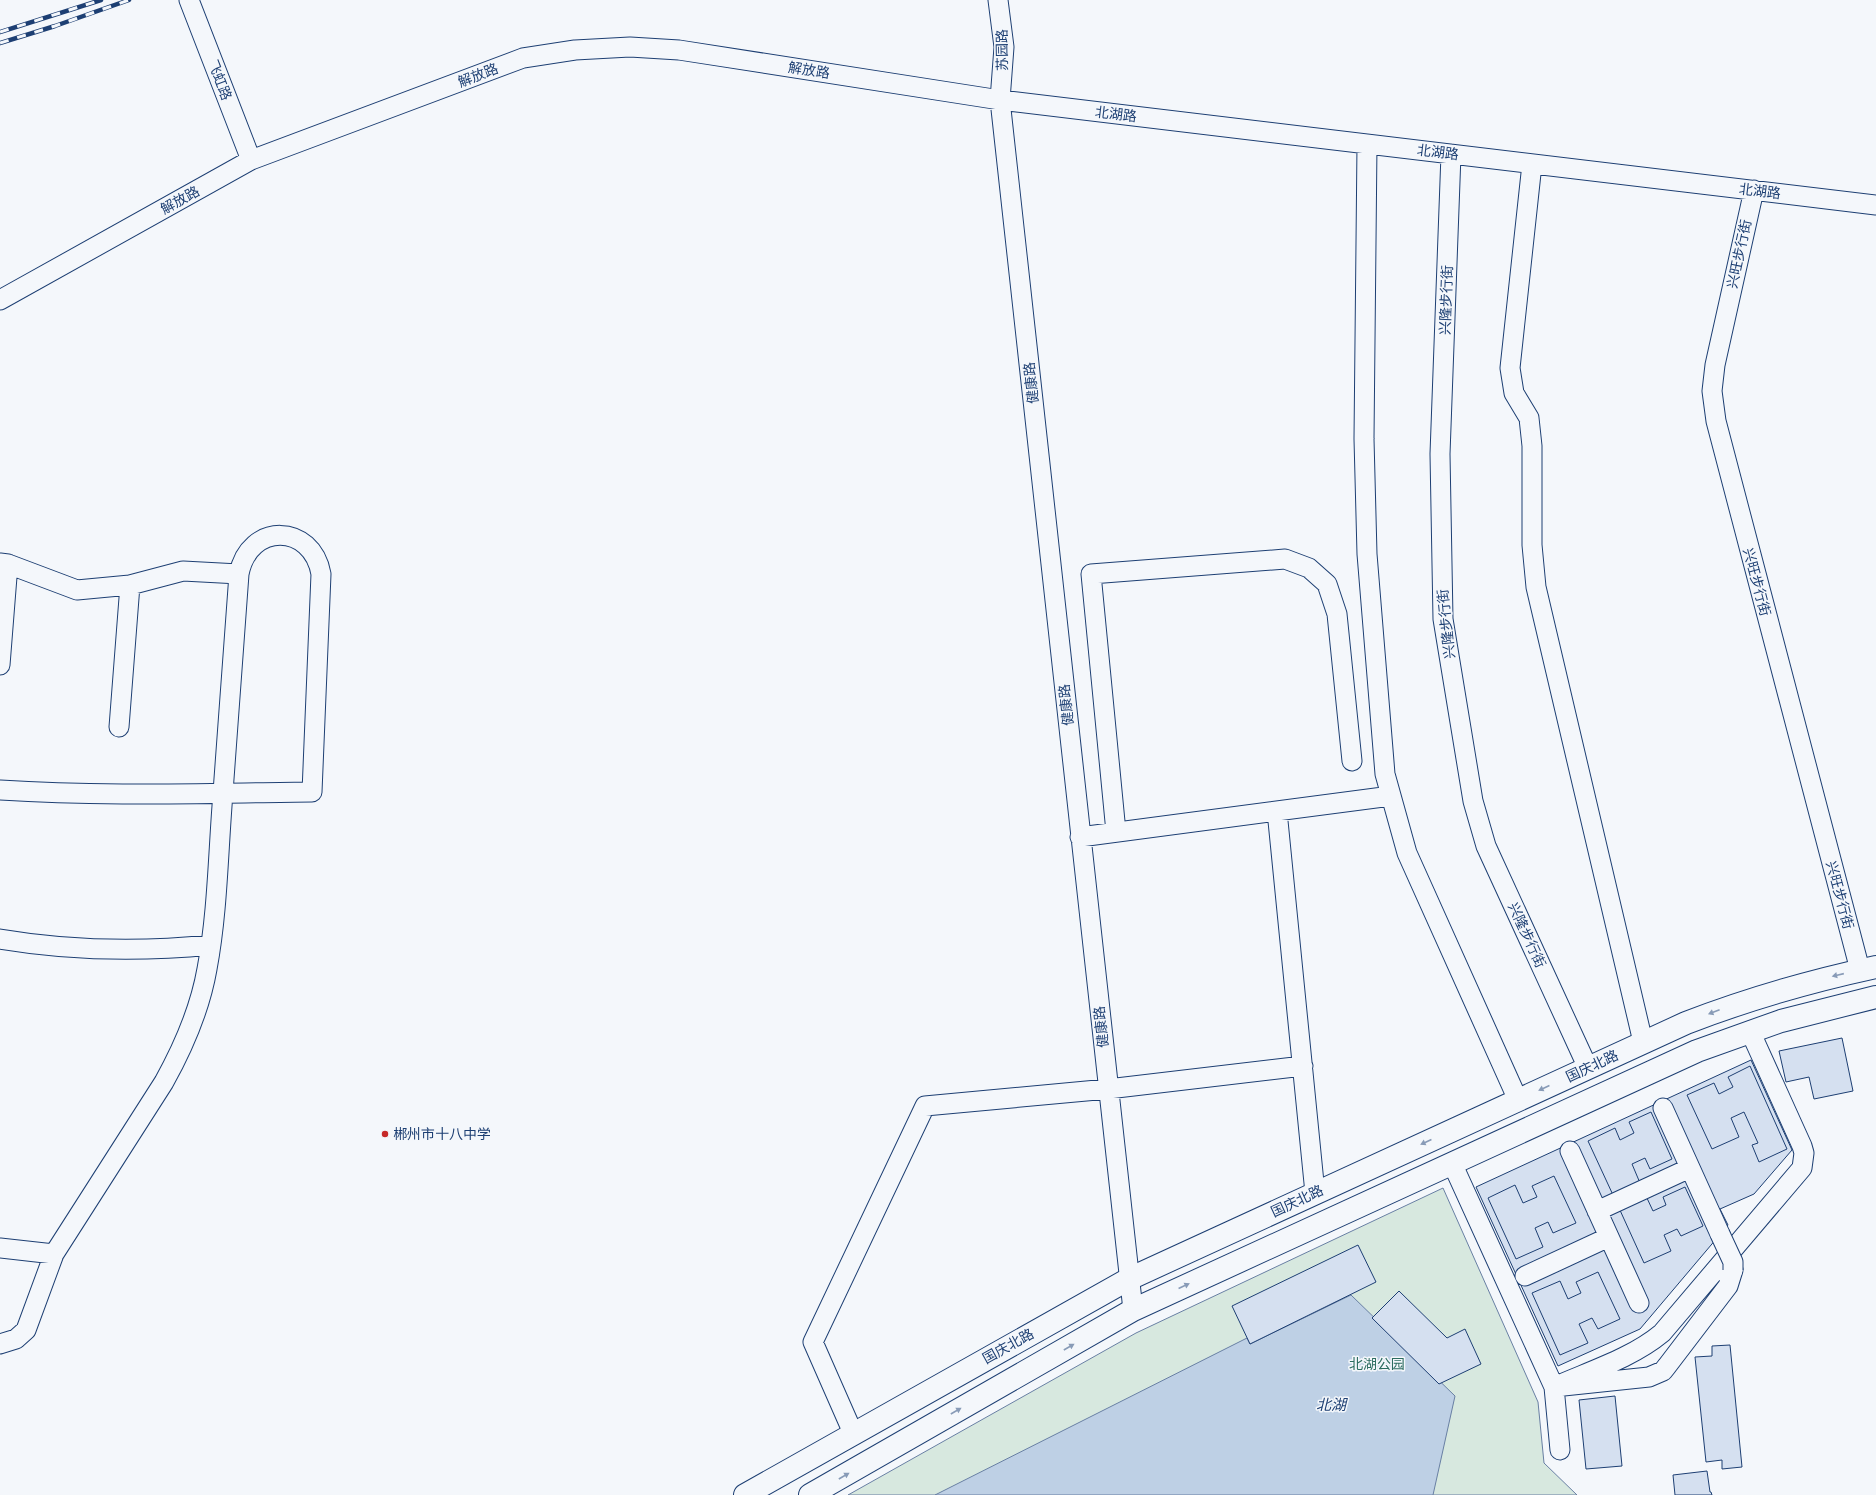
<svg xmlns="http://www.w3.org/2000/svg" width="1876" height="1495" font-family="Jost,'Noto Sans SC',sans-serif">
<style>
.green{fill:#d7e8df;stroke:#687fa3}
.water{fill:#bed0e5;stroke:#687fa3}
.building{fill:#d5e0f0;stroke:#1d3f73}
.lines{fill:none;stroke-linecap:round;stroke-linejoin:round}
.minor-casing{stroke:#1d3f73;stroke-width:21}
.major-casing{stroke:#1d3f73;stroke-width:24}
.minor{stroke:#f4f7fb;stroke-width:19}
.major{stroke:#f4f7fb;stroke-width:22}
.rail-casing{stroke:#1d3f73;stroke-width:4.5}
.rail{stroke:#f4f7fb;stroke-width:3;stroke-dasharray:9;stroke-linecap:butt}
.minor-bridge-casing{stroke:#1d3f73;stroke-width:21;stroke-linecap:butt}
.minor-bridge{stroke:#f4f7fb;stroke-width:19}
.oneway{fill:#889bb7}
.poi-dot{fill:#c62828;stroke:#f4f7fb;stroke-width:1.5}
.labels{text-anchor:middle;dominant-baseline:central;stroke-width:3;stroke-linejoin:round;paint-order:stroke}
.street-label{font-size:14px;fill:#1d3f73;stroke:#f4f7fb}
.poi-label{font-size:14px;fill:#1d3f73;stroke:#f4f7fb;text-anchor:start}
.park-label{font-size:14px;fill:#2c6c60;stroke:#f4f7fb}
.water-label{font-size:15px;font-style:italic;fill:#1d3f73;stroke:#f4f7fb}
</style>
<rect width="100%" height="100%" fill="#f4f7fb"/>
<path class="green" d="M1443,1188l95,214 6,61 33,32h-729l288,-162z"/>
<path class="water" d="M1351,1295l104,101 -22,99h-498l312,-157 3,6z"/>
<path class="building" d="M1842,1038l11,53 -39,8 -5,-22 -23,5 -7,-31z
M1751,1060l41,90 -38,44 -34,15 8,16 -88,104 -82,37 -82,-179z
M1750,1066l37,83 -28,13 -7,-17 6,-2 -14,-31 -13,6 8,19 -27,12 -25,-54 27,-12 5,11 14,-7 -5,-10z
M1651,1112l21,47 -22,10 -5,-11 -13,6 8,19 -27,12 -25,-54 27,-13 5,12 14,-7 -5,-11z
M1554,1176l22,47 -23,10 -5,-11 -13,6 8,19 -27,12 -28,-61 27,-13 8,18 14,-6 -5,-11z
M1685,1187l18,39 -22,10 -4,-7 -13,6 7,16 -27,12 -25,-55 27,-12 7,15 13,-6 -3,-8z
M1358,1245l18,37 -126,62 -18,-38z
M1598,1272l22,47 -22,10 -6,-11 -13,6 9,19 -28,12 -28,-62 28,-12 8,18 13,-6 -5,-11z
M1399,1291l48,47 18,-9 16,35 -42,20 -67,-66z
M1730,1345l12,122 -20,2v-9l-16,2 -11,-105 17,-1v-10z
M1615,1396l7,70 -36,3 -7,-69z
M1707,1471l3,21h1l1,3h-37l-2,-20z"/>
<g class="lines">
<defs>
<path id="minor" d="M189,0l62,160
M998,0l6,47 -4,53 133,1210
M1367,144l-3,295 3,115 18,220 22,79 111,247
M1451,154l-11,300 3,165 30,182 13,45 102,222
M1532,164l-22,204 4,25 15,25 3,28v99l4,42 107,455
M1754,190l-39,175 -3,26 4,30 144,549
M0,300l251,-140 272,-102 52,-8 55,-3 49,3 321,50 876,105
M0,563l8,1 69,26 53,-5 53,-14 56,3
M0,665l8,-101
M119,727l11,-142
M0,790c104,7 208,3 312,2l9,-218c-9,-51 -72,-52 -82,0 -6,77 -11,155 -17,232 -4,54 -5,110 -15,163 -7,40 -23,77 -43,113l-110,172 -28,76 -10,9 -16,5
M1277,811l38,382
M1116,832l-25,-258 194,-15 24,9 18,16 10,30 15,147
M1080,837l311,-41
M0,939c71,12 140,13 211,6
M1663,1108l57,126
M1570,1151l69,152
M1452,1163l102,224c36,-16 78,-29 108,-54l140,-165 2,-15 -2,-7 -52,-115
M1597,1211l93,-43
M0,1248l54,6
M1525,1276l84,-39
M853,1433l-40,-91 112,-236 183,-17 195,-23
M1560,1450l-6,-63 95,-10 14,-6 4,-5 61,-80 5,-16"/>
<path id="major" d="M745,1495l384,-216 557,-256c62,-24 125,-42 190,-56
M810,1495l323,-185 564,-259 84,-30 95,-24"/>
</defs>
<use href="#minor" class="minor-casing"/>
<use href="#major" class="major-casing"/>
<use href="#minor" class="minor"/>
<use href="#major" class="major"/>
<defs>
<path id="rail" d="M0,32l101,-32
M0,43l55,-17 74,-26"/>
</defs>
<use href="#rail" class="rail-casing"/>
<use href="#rail" class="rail"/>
<defs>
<path id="minor-bridge" d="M1720,1234l13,28v8"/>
</defs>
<use href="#minor-bridge" class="minor-bridge-casing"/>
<use href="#minor-bridge" class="minor-bridge"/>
</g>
<defs><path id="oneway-solid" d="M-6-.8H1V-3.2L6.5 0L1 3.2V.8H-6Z"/></defs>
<g class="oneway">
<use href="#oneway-solid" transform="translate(1838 975) rotate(167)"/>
<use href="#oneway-solid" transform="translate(1714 1012) rotate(159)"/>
<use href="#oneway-solid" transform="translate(1544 1088) rotate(155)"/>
<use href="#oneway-solid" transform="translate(1426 1142) rotate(155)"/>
<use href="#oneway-solid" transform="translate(1184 1286) rotate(-25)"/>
<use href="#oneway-solid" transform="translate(1069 1347) rotate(-30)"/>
<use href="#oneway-solid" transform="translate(956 1411) rotate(-30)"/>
<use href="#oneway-solid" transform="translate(844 1476) rotate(-30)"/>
</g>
<circle class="poi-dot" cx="385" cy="1134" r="4"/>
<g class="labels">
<g class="street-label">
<text transform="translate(1002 50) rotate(-91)">苏园路</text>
<text transform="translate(809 70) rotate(9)">解放路</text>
<text transform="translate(478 75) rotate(-21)">解放路</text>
<text transform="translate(220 80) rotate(69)">飞虹路</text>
<text transform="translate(1116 114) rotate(7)">北湖路</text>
<text transform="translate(1438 152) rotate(7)">北湖路</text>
<text transform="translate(1760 191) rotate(7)">北湖路</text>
<text transform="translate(180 200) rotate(-29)">解放路</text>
<text transform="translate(1739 254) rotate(-78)">兴旺步行街</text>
<text transform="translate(1446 300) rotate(-88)">兴隆步行街</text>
<text transform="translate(1031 383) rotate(-96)">健康路</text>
<text transform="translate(1757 582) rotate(75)">兴旺步行街</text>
<text transform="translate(1446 624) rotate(-96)">兴隆步行街</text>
<text transform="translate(1066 705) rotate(-96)">健康路</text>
<text transform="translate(1840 895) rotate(75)">兴旺步行街</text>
<text transform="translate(1527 935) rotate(65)">兴隆步行街</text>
<text transform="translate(1101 1027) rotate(-96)">健康路</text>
<text transform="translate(1592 1066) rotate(-25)">国庆北路</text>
<text transform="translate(1297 1201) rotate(-25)">国庆北路</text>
<text transform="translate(1008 1346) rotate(-29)">国庆北路</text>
</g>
<g class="poi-label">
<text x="393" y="1134">郴州市十八中学</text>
</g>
<g class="park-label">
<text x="1377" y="1364">北湖公园</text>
</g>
<g class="water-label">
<text x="1331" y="1405">北湖</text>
</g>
</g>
</svg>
